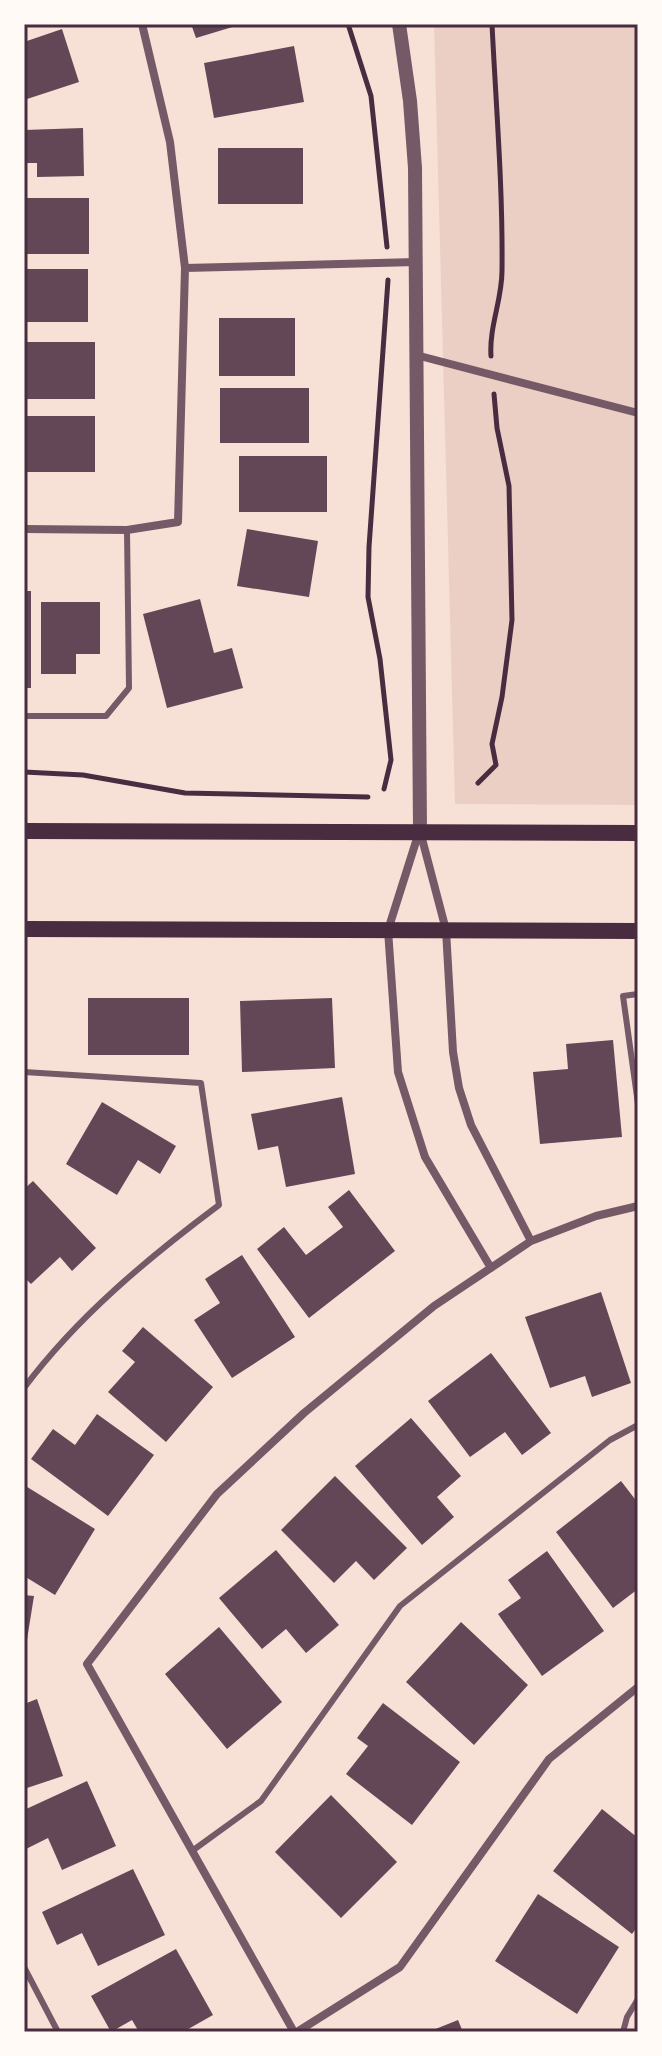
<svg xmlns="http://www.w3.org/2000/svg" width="662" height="2056" font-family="'PT Sans Narrow',sans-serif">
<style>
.green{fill:#ebcfc5}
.building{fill:#644757}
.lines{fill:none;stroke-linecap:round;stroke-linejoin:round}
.path{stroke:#4a2c40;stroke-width:5}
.service{stroke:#755966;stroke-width:6}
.minor{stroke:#755966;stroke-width:8}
.tertiary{stroke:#755966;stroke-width:14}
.secondary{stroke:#4a2c40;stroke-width:16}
.neatline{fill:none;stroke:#4a2c40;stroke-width:3}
</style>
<rect width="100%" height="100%" fill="#f7e1d7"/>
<path class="green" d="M434,24h204v781l-183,-1z"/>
<path class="building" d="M191,24h48v1l-43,13z
M62,29l17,53 -55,18v-58z
M294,46l10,56 -90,16 -10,-55z
M83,128l1,48 -47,1v-14h-13v-33z
M218,148h85v56h-85z
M24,198h65v56h-65z
M24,269h64v53h-64z
M219,318h76v58h-76z
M24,342h71v57h-71z
M220,388h89v55h-89z
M24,416h71v56h-71z
M239,456h88v56h-88z
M247,529l71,12 -9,56 -72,-11z
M24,591h7v97h-7z
M200,599l14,54 18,-5 11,40 -76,20 -24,-94z
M41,602h59v52h-24v20h-35z
M88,998h101v57h-101z
M332,998l3,70 -93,4 -2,-71z
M613,1040l9,97 -82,7 -7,-72 35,-3 -2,-25z
M342,1097l13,77 -69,13 -8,-41 -20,4 -7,-36z
M102,1102l74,44 -16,28 -22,-14 -21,35 -51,-31z
M33,1181l63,67 -24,23 -12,-14 -29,27 -7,-7v-88z
M349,1190l46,61 -86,67 -52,-69 27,-22 22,28 37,-28 -15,-20z
M242,1255l53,82 -63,41 -38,-58 26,-17 -15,-24z
M601,1292l30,91 -39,14 -7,-21 -35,12 -25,-71z
M143,1327l70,60 -47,55 -58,-50 27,-30 -13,-11z
M491,1353l60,80 -29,22 -17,-23 -35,25 -42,-56z
M97,1414l57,41 -46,61 -77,-57 22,-30 22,16z
M411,1418l50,58 -24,21 17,20 -32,28 -67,-79z
M335,1476l72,72 -33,32 -18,-19 -22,22 -53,-53z
M621,1481l17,22v86l-25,19 -57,-76z
M24,1485l71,44 -40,66 -31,-19z
M276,1550l63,75 -33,28 -20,-24 -24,20 -43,-51z
M547,1551l57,80 -62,45 -44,-62 23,-16 -13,-18z
M24,1595l10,1 -8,50h-2z
M461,1622l67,63 -54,60 -68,-63z
M219,1627l63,75 -55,47 -62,-75z
M37,1699l26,77 -39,13v-85z
M383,1703l77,59 -48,63 -66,-51 22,-28 -11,-8z
M87,1781l29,65 -54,24 -14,-32 -24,12v-40z
M331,1795l66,67 -56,56 -66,-66z
M602,1809l36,29v88l-6,8 -79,-63z
M133,1869l32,66 -67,31 -16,-33 -25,12 -15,-33z
M538,1894l81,53 -42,67 -82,-53z
M176,1949l37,66 -30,17h-44l-7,-12 -21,12 -20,-36z
M458,2020l5,12h-35z"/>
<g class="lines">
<path class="path" d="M348,24l23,72 16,151
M491,356c-2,-29 11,-56 11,-85 1,-83 -6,-165 -10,-247
M24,772l59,3 102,18 183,4
M478,783l18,-18 -4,-21 10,-47 10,-77 -3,-134 -12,-58 -3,-34
M384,789l7,-29 -11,-101 -12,-62 1,-50 19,-267"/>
<path class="service" d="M24,716h82l23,-28 -2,-158
M638,994l-15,2 15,108
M24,1072l177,11 18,122c-71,53 -142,112 -195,183
M192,1851l69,-50 139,-195 210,-166 28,-15
M24,1967l34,65
M623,2032l4,-15 11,-18"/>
<path class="minor" d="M185,268l231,-6
M416,355l222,58
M24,529l103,1 51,-8 7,-254 -15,-126 -28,-118
M420,831l26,99 7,122 6,36 12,37 60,116
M419,832l-31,98 10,142 27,85 66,111
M294,2032l-207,-368 130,-170 87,-81 130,-107 97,-65 65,-25 42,-10
M297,2032l103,-65 149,-208 89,-72"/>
<path class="tertiary" d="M399,24l11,77 5,67 5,663"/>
<path class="secondary" d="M24,831l614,2
M24,929l614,2"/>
</g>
<rect width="662" height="2056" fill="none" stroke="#fffaf5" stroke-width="52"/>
<rect x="26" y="26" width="610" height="2004" class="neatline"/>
</svg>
